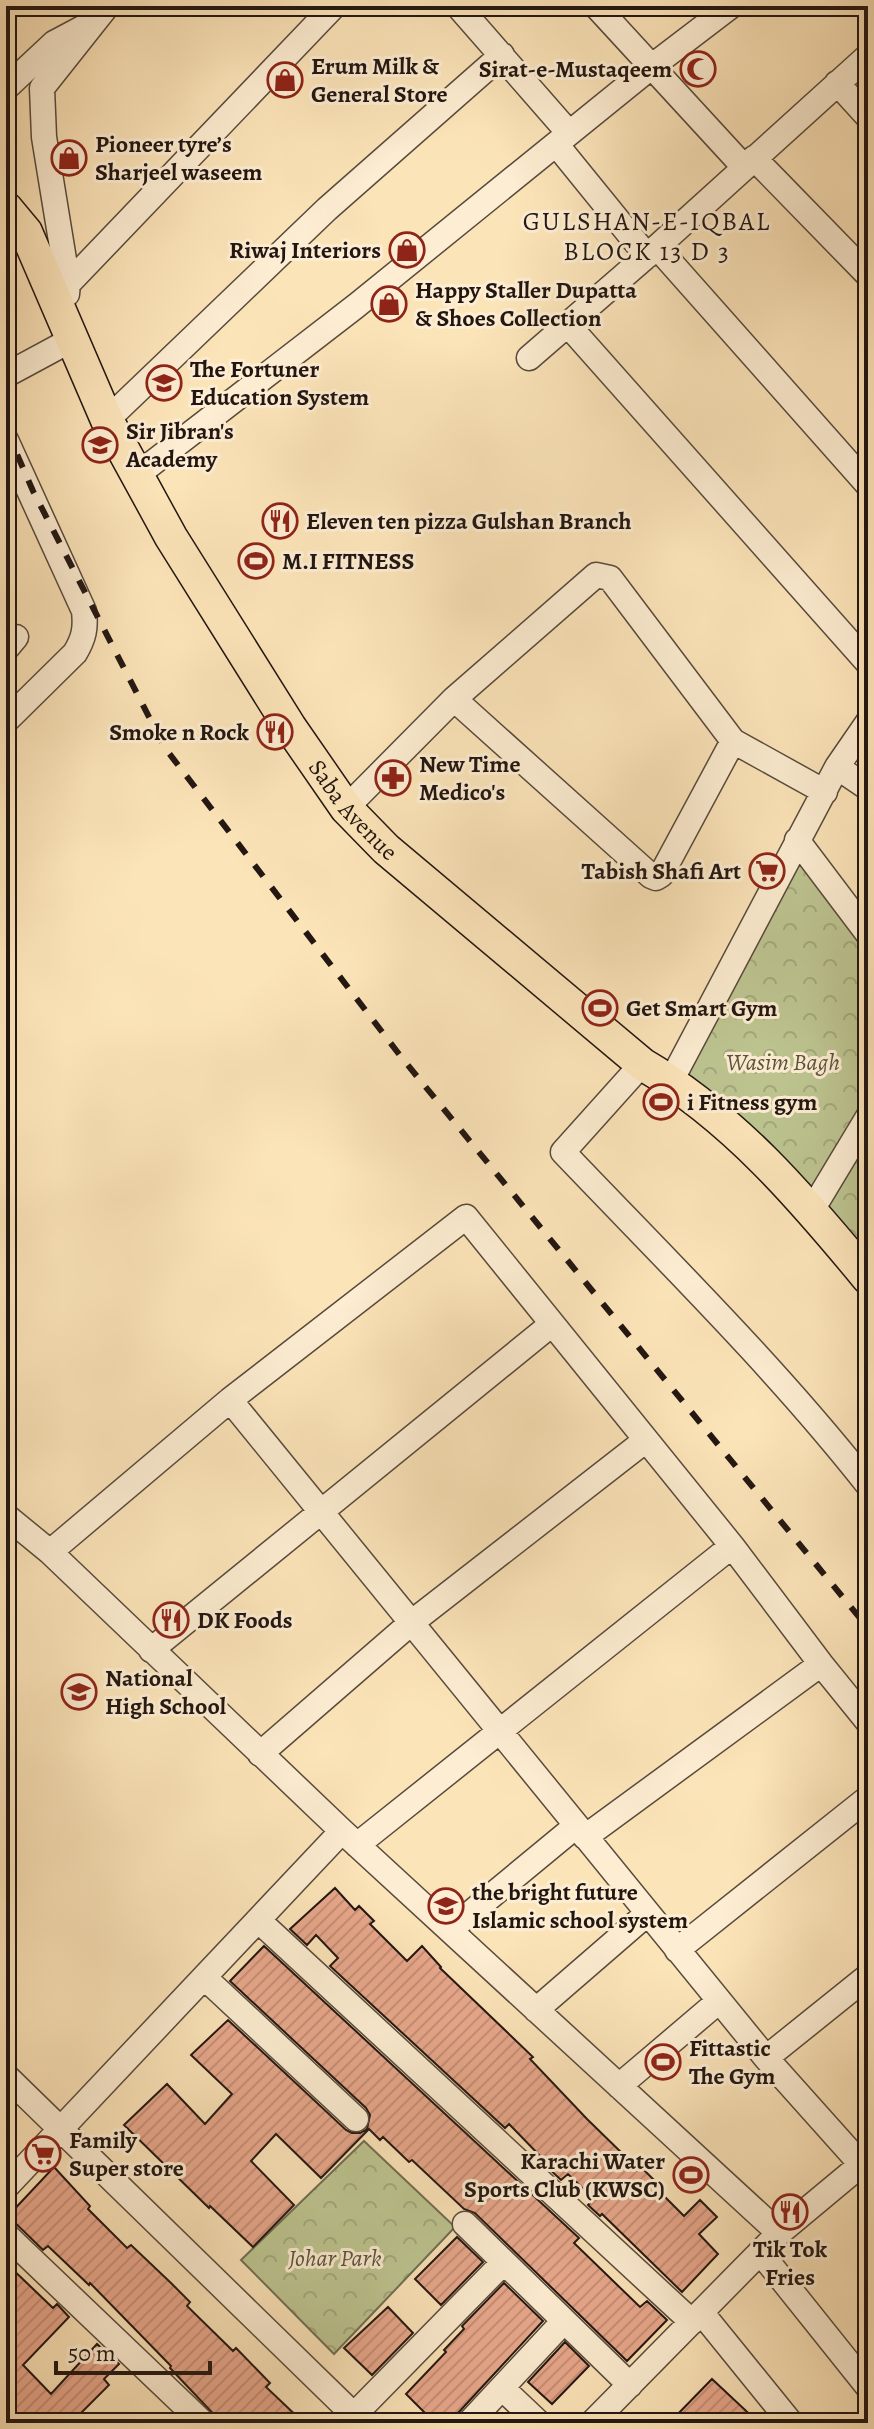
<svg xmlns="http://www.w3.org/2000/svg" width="874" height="2429" font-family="Alegreya,serif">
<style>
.park{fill:url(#park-crowns);stroke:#706e52;stroke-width:2}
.building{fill:url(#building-hatch);stroke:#221612;stroke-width:2}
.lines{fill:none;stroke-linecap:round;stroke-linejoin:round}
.minor-casing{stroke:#584a3c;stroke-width:27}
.major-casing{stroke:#221612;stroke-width:35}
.minor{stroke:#fdedd2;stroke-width:24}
.major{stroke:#fce4b9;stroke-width:32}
.rail{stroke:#221612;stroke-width:6;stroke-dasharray:14 14;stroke-linecap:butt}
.labels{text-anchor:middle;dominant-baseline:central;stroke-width:6;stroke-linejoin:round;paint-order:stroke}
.poi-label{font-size:24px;font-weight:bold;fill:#221612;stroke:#fdedd2;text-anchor:start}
.street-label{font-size:24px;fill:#221612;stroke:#fdedd2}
.park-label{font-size:24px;font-style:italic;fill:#58533e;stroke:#fdedd2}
.neighbourhood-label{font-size:26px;letter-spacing:2px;fill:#221612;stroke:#fdedd2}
</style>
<defs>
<pattern id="park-crowns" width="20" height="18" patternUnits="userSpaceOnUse" patternTransform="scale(2)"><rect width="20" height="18" fill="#bdc591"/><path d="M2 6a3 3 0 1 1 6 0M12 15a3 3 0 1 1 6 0" fill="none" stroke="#a2a87c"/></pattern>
<pattern id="building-hatch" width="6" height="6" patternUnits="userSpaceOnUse" patternTransform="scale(2)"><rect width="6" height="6" fill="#e8a78b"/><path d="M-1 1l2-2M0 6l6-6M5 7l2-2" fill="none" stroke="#c78f77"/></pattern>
</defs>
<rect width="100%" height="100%" fill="#fce4b9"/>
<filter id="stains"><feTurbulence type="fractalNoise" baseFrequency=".0025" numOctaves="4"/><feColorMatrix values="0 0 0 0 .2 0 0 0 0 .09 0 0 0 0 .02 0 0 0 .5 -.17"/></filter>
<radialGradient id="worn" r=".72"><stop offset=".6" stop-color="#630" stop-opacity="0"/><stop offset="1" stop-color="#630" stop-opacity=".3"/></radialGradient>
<path class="park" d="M797,840l71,101v337l-191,-192z
M364,2141l91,86 -121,127 -93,-94z"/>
<path class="building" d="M335,1888l20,22 4,-4 15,15 -4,3 37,37 15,-15 19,21 -1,1 93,89 -3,2 57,60 43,42 2,-3 28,28 -3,3 27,27 16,-16 17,17 -18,17 19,20 -36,38 -80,-78 -2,2 -12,-11 6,-6 -26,-25 -7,6 -17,-16 1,-3 -36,-37 -4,4 -175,-162 8,-8 -22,-23 -9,10 -17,-16z
M264,1946l315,292 -5,5 66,64 7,-6 20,19 -40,41 -152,-148 -11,-4 -52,-49 -3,2 -26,-25 -3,3 -11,-11 -48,49 -45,-44 -25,27 43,44 -41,42 -43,-41 -1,2 -85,-83 43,-41 38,40 27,-30 -41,-39 37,-35 118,110 6,3h8l7,-4 3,-14 -4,-7 -136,-127z
M54,2167l36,39 -2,3 39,39 4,-3 40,38 19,19 -3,4 46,45 3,-3 34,35 -4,4 38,36h-82l-52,-55 1,-2 -81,-83 -1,2 -41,-39 -5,4 -35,-34z
M457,2237l26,25 -42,43 -26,-26z
M6,2263l47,45 4,-4 12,13 -46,48 28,29 46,-50 22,20 -15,15 5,6 -38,38h-65z
M504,2283l39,38 -85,92 -4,10h-19l-29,-29 40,-42 -2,-2 20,-21 -2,-3z
M388,2307l25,26 -41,42 -28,-27z
M565,2342l24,24 -37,38 -24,-22z
M712,2379l47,44h-90z"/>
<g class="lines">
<defs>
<path id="minor" d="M458,6l111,127
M596,6l148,161
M837,83l31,34
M6,88l48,-45 32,-17
M556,144l91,112
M754,158l114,117
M657,247l211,238
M68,284l266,-278
M67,294l1,-10 -24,-147 -2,-49 65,-82
M568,325l300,338
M529,358l128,-111 211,-191
M6,375l65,-35
M107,420l220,-211 175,-154
M6,440l78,171c2,17 0,27 -9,42l-69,68
M137,475l219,-169 295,-239 80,-61
M6,649l10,-12
M454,699l197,177 5,2 5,-3 72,-134
M837,767l31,21
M346,808l108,-109 142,-124 14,3 123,163 92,51
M797,840l71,94
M642,1064l-79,88c104,109 212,215 305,333
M671,1081l166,-314 31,-45
M812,1210l56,-93
M230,1400l536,658 102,114
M6,1516l44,36 292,279 437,402
M50,1552l180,-152 236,-183 266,329 89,118 47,58
M151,1650l401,-326
M260,1754l151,-131 235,-183
M585,1837l236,-173
M357,1845l375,-299
M258,1920l434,402
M450,1930l126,-104
M677,1950l191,-152
M205,1978l151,141
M536,2010l112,-97
M766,2058l102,-82
M6,2076l356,347
M619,2086l100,-85
M6,2187l336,-356
M465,2224l165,161
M6,2235l197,188
M760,2252l108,135
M701,2312l90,111
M502,2388l37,35
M354,2415l150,-153
M469,2423l95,-102
M592,2423l187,-190 89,-74"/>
<g id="major">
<path id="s1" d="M6,208l20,24 81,188 64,117 119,190 56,81 40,41 256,215c91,53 160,134 226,214"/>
</g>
</defs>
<use href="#minor" class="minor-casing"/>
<use href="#major" class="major-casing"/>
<use href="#minor" class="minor"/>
<use href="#major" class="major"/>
<path class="rail" d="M6,429l27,62 132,257 237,310 466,570"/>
</g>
<defs>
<symbol id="mosque-ring" viewBox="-11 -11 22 22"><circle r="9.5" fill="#fdedd2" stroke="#8f2418" stroke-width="1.5"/><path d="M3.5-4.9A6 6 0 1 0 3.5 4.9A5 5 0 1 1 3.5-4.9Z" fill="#8f2418"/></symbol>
<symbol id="shop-ring" viewBox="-11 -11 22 22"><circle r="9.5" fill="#fdedd2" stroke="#8f2418" stroke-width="1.5"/><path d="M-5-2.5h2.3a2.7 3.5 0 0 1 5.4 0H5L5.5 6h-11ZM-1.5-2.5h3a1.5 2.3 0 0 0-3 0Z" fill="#8f2418"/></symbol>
<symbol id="school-ring" viewBox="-11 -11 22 22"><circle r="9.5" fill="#fdedd2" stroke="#8f2418" stroke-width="1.5"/><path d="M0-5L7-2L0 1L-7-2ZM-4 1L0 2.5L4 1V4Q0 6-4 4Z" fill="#8f2418"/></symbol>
<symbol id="restaurant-ring" viewBox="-11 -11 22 22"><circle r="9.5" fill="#fdedd2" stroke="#8f2418" stroke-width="1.5"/><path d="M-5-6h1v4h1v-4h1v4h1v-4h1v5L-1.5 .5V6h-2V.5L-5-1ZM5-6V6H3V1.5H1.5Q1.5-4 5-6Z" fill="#8f2418"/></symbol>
<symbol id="stadium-ring" viewBox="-11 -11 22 22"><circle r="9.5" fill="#fdedd2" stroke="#8f2418" stroke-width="1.5"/><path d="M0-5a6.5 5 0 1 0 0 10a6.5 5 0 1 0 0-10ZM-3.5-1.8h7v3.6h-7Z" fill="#8f2418"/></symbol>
<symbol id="pharmacy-ring" viewBox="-11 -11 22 22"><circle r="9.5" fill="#fdedd2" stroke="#8f2418" stroke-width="1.5"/><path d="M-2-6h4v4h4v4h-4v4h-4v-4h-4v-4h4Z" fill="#8f2418"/></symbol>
<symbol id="supermarket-ring" viewBox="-11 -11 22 22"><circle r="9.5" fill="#fdedd2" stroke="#8f2418" stroke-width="1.5"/><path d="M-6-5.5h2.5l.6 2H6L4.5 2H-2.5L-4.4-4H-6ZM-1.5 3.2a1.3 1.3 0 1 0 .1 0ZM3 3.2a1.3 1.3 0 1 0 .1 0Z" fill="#8f2418"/></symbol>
</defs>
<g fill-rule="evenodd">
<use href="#mosque-ring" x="678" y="49" width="40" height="40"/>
<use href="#shop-ring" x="265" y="60" width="40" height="40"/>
<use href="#shop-ring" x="49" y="138" width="40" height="40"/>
<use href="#shop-ring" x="387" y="230" width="40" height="40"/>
<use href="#shop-ring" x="369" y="284" width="40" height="40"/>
<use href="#school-ring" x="144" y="363" width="40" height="40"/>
<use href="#school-ring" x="80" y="425" width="40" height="40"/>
<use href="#restaurant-ring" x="260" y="501" width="40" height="40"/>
<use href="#stadium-ring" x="236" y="541" width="40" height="40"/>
<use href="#restaurant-ring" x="255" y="712" width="40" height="40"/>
<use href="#pharmacy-ring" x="373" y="758" width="40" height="40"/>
<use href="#supermarket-ring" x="747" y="851" width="40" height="40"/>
<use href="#stadium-ring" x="580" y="988" width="40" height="40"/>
<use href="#stadium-ring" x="641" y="1082" width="40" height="40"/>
<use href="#restaurant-ring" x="151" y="1600" width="40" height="40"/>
<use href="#school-ring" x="59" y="1672" width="40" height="40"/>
<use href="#school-ring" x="426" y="1886" width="40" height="40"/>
<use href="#stadium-ring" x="643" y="2042" width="40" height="40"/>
<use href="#supermarket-ring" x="23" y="2134" width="40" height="40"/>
<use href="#stadium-ring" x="671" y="2155" width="40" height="40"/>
<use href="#restaurant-ring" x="770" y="2192" width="40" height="40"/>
</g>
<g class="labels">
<g class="poi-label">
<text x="311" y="66">Erum Milk &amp;<tspan x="311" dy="28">General Store</tspan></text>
<text x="672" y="69" text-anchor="end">Sirat-e-Mustaqeem</text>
<text x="95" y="144">Pioneer tyre’s<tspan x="95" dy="28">Sharjeel waseem</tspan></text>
<text x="381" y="250" text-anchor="end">Riwaj Interiors</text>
<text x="415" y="290">Happy Staller Dupatta<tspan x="415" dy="28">&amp; Shoes Collection</tspan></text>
<text x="190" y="369">The Fortuner<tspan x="190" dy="28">Education System</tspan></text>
<text x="126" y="431">Sir Jibran's<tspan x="126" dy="28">Academy</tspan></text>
<text x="306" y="521">Eleven ten pizza Gulshan Branch</text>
<text x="282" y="561">M.I FITNESS</text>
<text x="249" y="732" text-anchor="end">Smoke n Rock</text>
<text x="419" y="764">New Time<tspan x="419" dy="28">Medico's</tspan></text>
<text x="741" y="871" text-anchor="end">Tabish Shafi Art</text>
<text x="626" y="1008">Get Smart Gym</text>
<text x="687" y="1102">i Fitness gym</text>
<text x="197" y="1620">DK Foods</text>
<text x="105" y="1678">National<tspan x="105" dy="28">High School</tspan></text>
<text x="472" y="1892">the bright future<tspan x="472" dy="28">Islamic school system</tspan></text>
<text x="689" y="2048">Fittastic<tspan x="689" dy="28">The Gym</tspan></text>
<text x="69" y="2140">Family<tspan x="69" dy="28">Super store</tspan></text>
<text x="665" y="2161" text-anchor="end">Karachi Water<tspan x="665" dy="28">Sports Club (KWSC)</tspan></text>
<text x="790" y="2249" text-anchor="middle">Tik Tok<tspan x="790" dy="28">Fries</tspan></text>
</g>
<g class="street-label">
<text stroke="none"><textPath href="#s1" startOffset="698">Saba Avenue</textPath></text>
</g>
<g class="park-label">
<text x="783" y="1062">Wasim Bagh</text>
<text x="335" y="2258">Johar Park</text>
</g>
<g class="neighbourhood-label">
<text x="647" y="221">GULSHAN-E-IQBAL<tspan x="647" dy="30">BLOCK 13 D 3</tspan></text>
</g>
</g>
<rect width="874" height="2429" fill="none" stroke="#fce4b9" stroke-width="32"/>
<rect x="8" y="8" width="858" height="2413" fill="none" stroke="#221612" stroke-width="4"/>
<rect x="16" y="16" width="842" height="2397" fill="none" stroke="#221612" stroke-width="2"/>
<path d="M56 2361v12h154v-12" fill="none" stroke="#221612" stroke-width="4"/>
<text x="68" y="2361" font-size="24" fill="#221612" stroke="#fdedd2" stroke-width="6" paint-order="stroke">50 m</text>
<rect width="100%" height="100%" filter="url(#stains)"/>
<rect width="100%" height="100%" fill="url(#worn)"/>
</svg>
